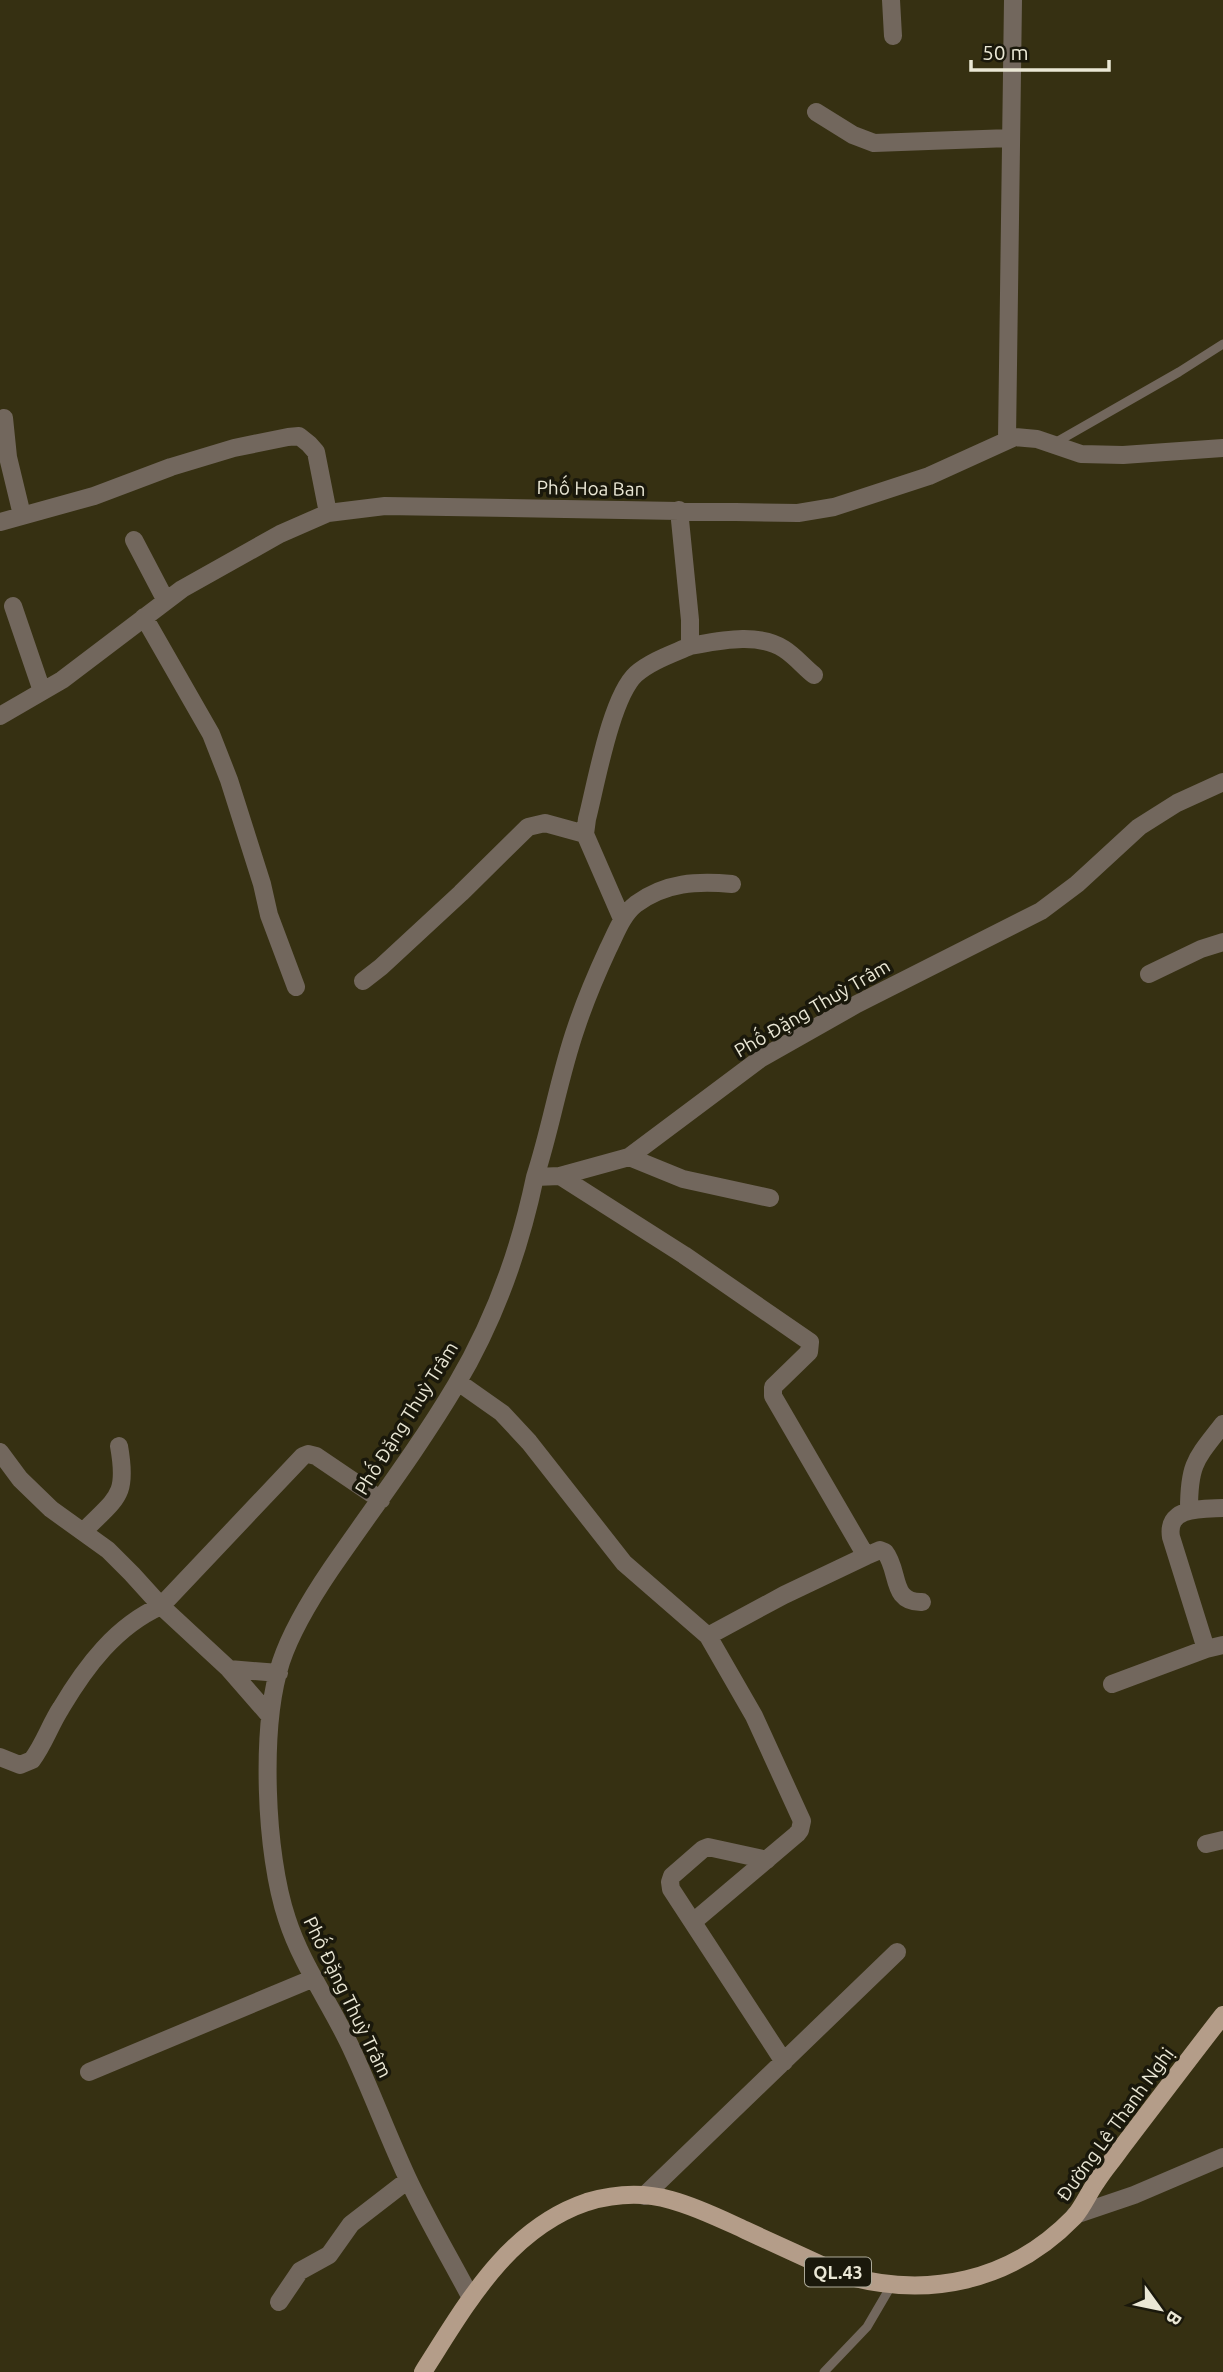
<svg xmlns="http://www.w3.org/2000/svg" width="1223" height="2372" font-family="Ubuntu,sans-serif">
<style>
.lines{fill:none;stroke-linecap:round;stroke-linejoin:round}
.lane{stroke:#72675d;stroke-width:9}
.street{stroke:#72675d;stroke-width:18}
.primary{stroke:#b49d89;stroke-width:18}
.labels{text-anchor:middle;dominant-baseline:central;stroke-width:7;stroke-linejoin:round;paint-order:stroke}
.shield{fill:#1a180b;stroke:#aca998;stroke-width:2}
.shield-label{font-size:18px;font-weight:bold;fill:#eae7d5}
.street-label{font-size:19px;fill:#eae7d5;stroke:#1a180b}
</style>
<rect width="100%" height="100%" fill="#363012"/>
<g class="lines">
<path class="lane" d="M1053,444l126,-72 44,-28
M824,2372l43,-45 24,-41"/>
<path class="street" d="M891,0l2,36
M816,112l37,23 21,8 136,-5
M4,418l4,39 14,58
M1007,439l6,-439
M0,522l94,-26 77,-29 63,-19 54,-11 11,-1 10,8 7,8 12,61
M134,540l32,61
M13,606l29,85
M144,617l67,117 18,46 33,104 7,31 27,72
M690,646c29,-5 68,-14 94,3 11,7 20,18 30,26
M0,716l62,-36 120,-91 98,-55 48,-21 57,-7 413,7 36,-6 95,-31 86,-39 22,2 44,15 42,1 100,-7
M622,919l-37,-85 2,-15c9,-35 24,-122 49,-145 15,-13 36,-20 54,-28v-26l-11,-110
M1149,974l52,-25 22,-7
M363,981l18,-14 80,-74 67,-66 17,-4 40,11
M629,1157l54,22 87,19
M560,1176l124,79 126,87 -1,10 -36,35v9l93,160 -82,39 -76,41
M535,1177c16,-49 24,-100 41,-149 9,-27 20,-53 32,-79 8,-16 14,-34 28,-45 30,-22 61,-23 96,-20
M458,1382l44,31 27,29 95,121 84,73 46,80 48,105 -2,9 -3,4 -104,88
M0,1452l20,27 31,30 57,41 24,24 29,32 68,63 41,47
M1189,1509c0,-46 7,-50 34,-85
M83,1532c34,-35 45,-35 36,-86
M866,1556l14,-6 5,2c15,19 5,51 37,50
M1206,1649l-35,-112c-5,-31 32,-28 52,-29
M229,1669l50,4
M1112,1684l94,-35 17,-4
M0,1757l20,8 12,-5c12,-16 18,-35 29,-52 25,-42 55,-82 100,-102l142,-150 5,-2 8,2 65,44
M1206,1844l17,-4
M767,1860l-59,-13 -5,2 -31,27 -2,6 1,7 113,173
M89,2072l225,-94
M644,2196l253,-244
M1075,2215l59,-20 89,-38
M471,2298c-21,-40 -45,-80 -64,-121 -19,-41 -35,-84 -54,-125 -20,-45 -51,-86 -66,-133 -22,-65 -27,-192 -6,-257 11,-33 31,-65 50,-93 42,-61 87,-120 125,-184 38,-64 64,-136 79,-208l25,-1 69,-19 131,-98 97,-55 184,-93 36,-27 62,-57 38,-24 46,-21
M279,2302l21,-31 29,-16 22,-31 57,-44"/>
<path class="primary" d="M423,2372c43,-67 84,-143 164,-170 27,-8 56,-10 84,-2 26,7 50,19 74,30 33,15 65,30 98,45 85,24 168,7 231,-58 9,-10 15,-25 23,-36 7,-11 15,-20 22,-30 35,-46 69,-91 104,-136"/>
</g>
<g class="labels">
<rect class="shield" x="805" y="2257.5" width="66" height="29" rx="5"/>
<g class="shield-label">
<text x="838" y="2272">QL.43</text>
</g>
<g class="street-label">
<text transform="translate(591 488) rotate(1)">Phố Hoa Ban</text>
<text transform="translate(812 1008) rotate(-30)">Phố Đặng Thuỳ Trâm</text>
<text transform="translate(406 1418) rotate(-58)">Phố Đặng Thuỳ Trâm</text>
<text transform="translate(348 1997) rotate(64)">Phố Đặng Thuỳ Trâm</text>
<text transform="translate(1115 2124) rotate(-54)">Đường Lê Thanh Nghị</text>
</g>
</g>
<g transform="translate(1160 2309) rotate(123)" stroke="#1a180b" stroke-width="5" paint-order="stroke">
<path d="M0-5L12 26L0 18L-12 26Z" fill="#eae7d5"/>
<text y="-10" font-size="19" font-weight="bold" text-anchor="middle" fill="#eae7d5">B</text>
</g>
<path d="M971 60v10h138v-10" fill="none" stroke="#eae7d5" stroke-width="3.5"/>
<text x="982" y="60" font-size="21" fill="#eae7d5" stroke="#1a180b" stroke-width="5" paint-order="stroke">50 m</text>
</svg>
